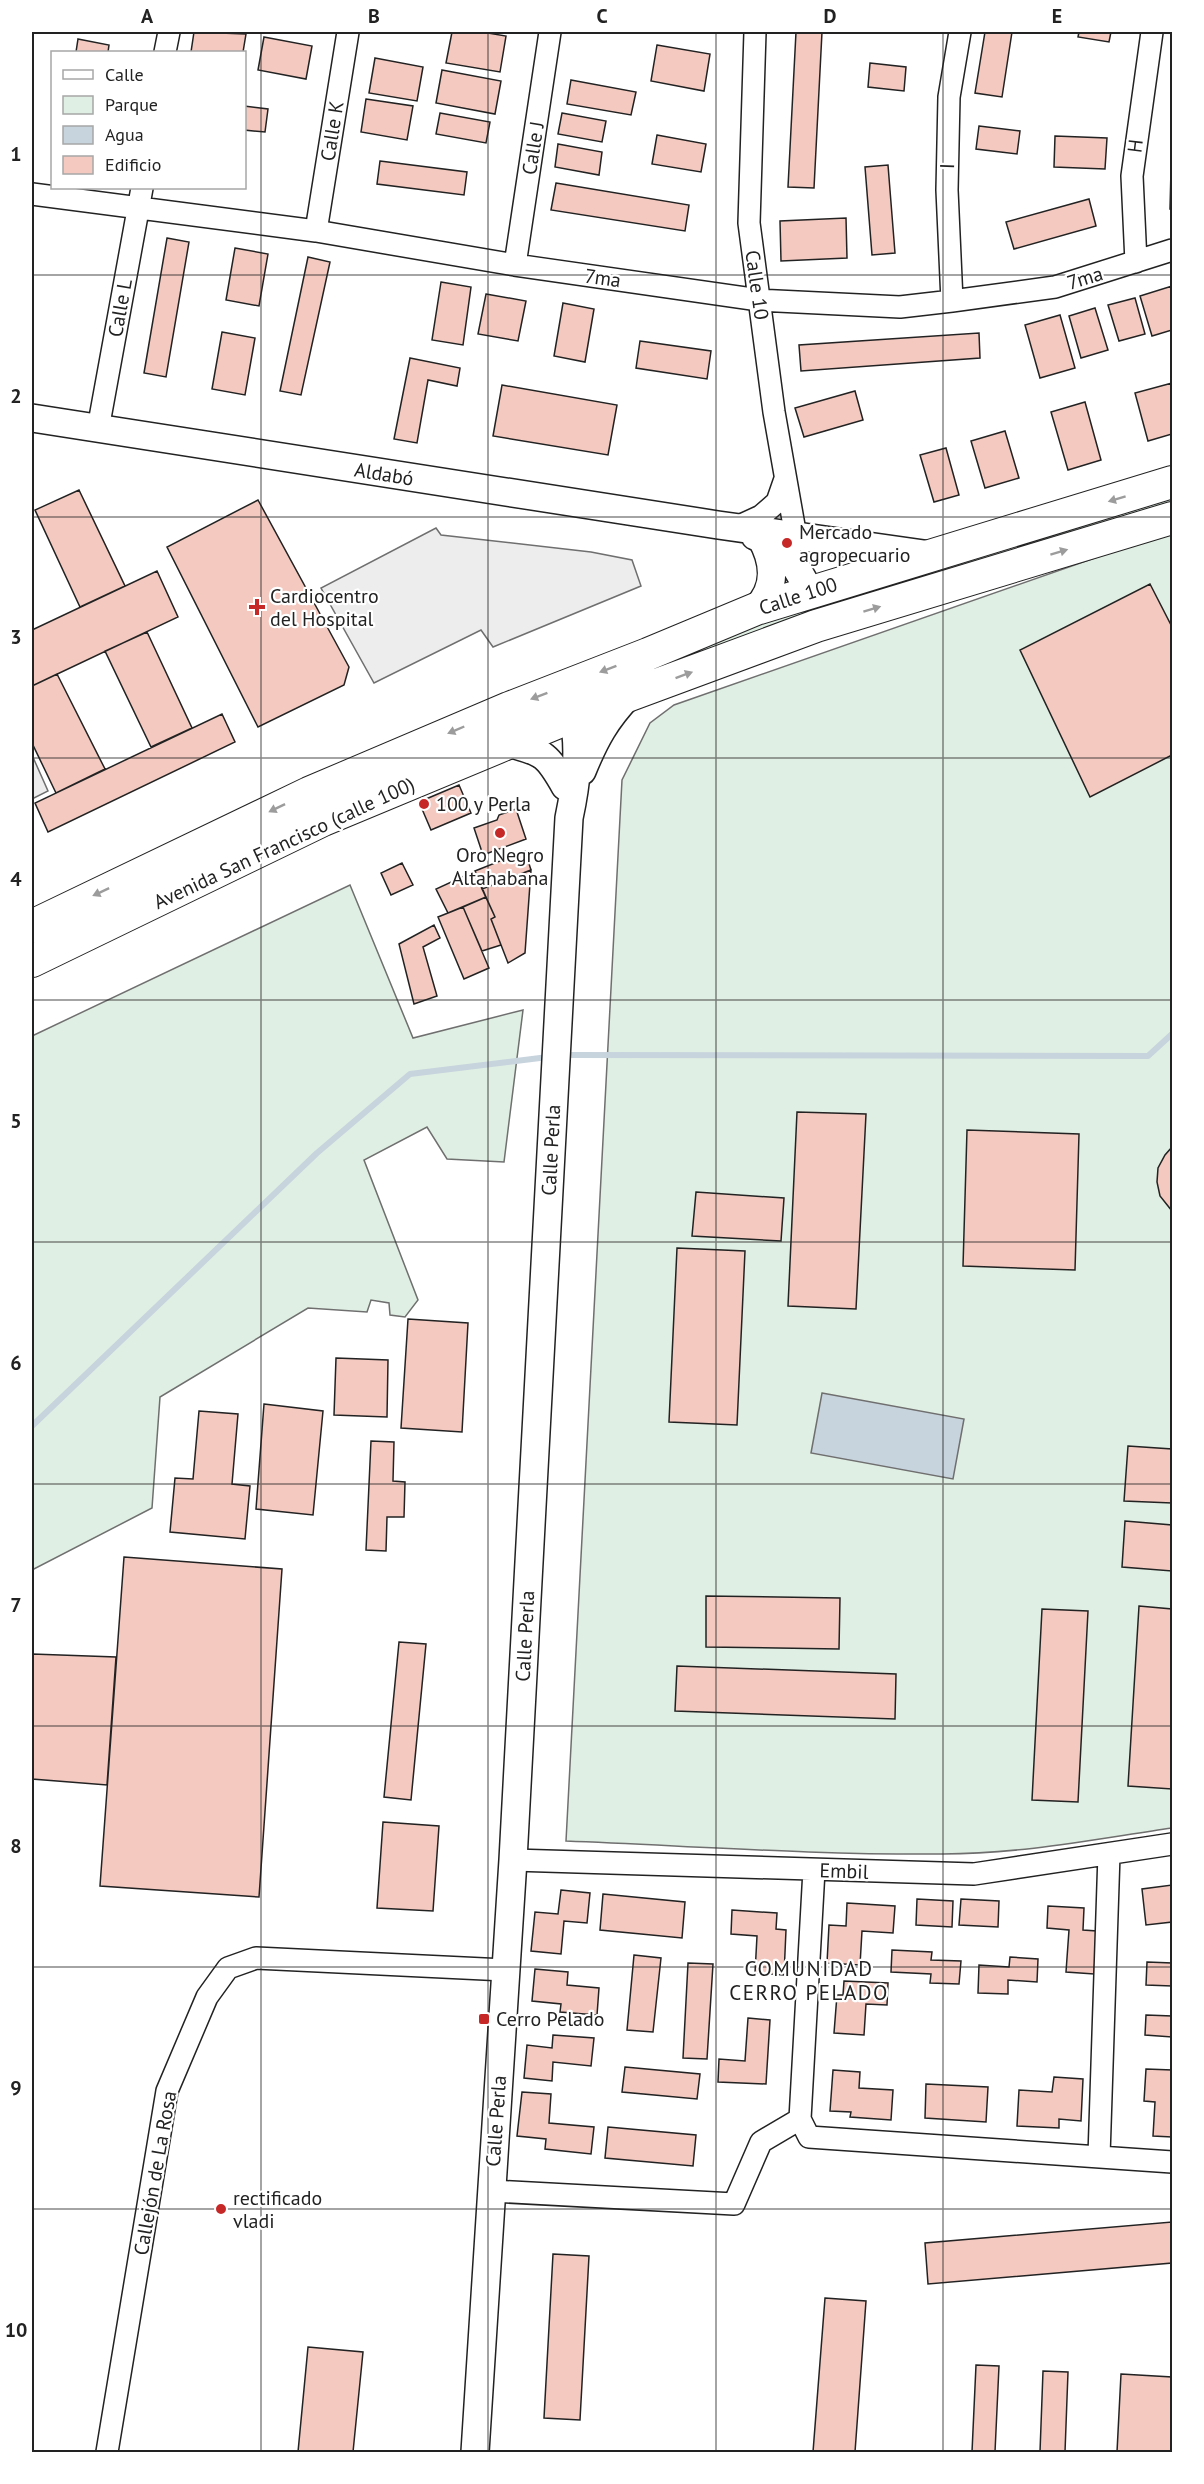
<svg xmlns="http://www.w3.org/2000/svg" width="1204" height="2484" font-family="'PT Sans',sans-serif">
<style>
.green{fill:#e0efe3;stroke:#6f6f6f;stroke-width:1.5}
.parking{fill:#ededed;stroke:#6f6f6f;stroke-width:1.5}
.water{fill:#c7d3dd;stroke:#6f6f6f;stroke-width:1.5}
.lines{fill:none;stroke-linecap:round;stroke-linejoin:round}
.stream{stroke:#c7d3dd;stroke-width:6}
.building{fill:#f3c9c0;stroke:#222;stroke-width:1.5}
.minor-casing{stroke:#222;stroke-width:24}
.major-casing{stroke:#222;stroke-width:30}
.highway-casing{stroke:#222;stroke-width:34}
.minor{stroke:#fff;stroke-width:21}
.major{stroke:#fff;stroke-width:27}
.highway{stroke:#fff;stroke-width:32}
.oneway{fill:#9c9c9c}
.grid{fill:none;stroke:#222;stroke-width:1.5;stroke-opacity:0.55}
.poi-dot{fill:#c62828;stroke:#fff;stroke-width:2}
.labels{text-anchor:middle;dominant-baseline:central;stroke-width:4.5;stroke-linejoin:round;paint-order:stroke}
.street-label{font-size:20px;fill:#222;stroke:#fff}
.poi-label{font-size:20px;fill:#222;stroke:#fff;text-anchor:start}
.neighbourhood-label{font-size:21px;letter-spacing:1.5px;fill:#222;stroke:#fff}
.neatline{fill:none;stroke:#222;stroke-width:2}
.grid-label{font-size:20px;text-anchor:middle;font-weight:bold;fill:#222}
</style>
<rect width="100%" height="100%" fill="#fff"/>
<path class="green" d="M1172,494v11l-351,107 -3,-12z
M1172,531v1297c-76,11 -152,26 -229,26 -126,1 -251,-8 -377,-13l56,-1061 28,-57 24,-18z
M805,604l2,13 -225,84 -2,-9z
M350,885l63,153 110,-28 -19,152 -57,-3 -20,-32 -63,33 54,140 -13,17 -15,-2 -1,-12 -18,-3 -4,12 -59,-4 -148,89 -8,111 -120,62v-534z"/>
<path class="parking" d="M436,528l5,7 150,17 41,8 9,26 -148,61 -12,-17 -107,53 -53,-95z
M32,755l16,36 -16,8z"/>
<path class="water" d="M822,1393l142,26 -11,60 -142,-26z"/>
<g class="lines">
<path class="stream" d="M564,1055l584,1 24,-22
M32,1426l285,-273 93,-79 138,-17"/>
</g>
<path class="building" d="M194,32l52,2 -3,18h-52z
M452,32h30l24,4 -6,36 -54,-9z
M796,32h26l-8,156 -26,-1z
M985,32h27l-10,65 -27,-4z
M1079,32h32l-2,10 -31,-5z
M264,37l48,9 -6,33 -48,-9z
M78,39l31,6 -1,7h-32z
M657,45l53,9 -6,37 -53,-10z
M375,58l48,9 -6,34 -48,-8z
M870,63l36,4 -2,24 -36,-4z
M442,70l59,11 -6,33 -59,-11z
M571,80l65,12 -5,23 -64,-11z
M366,99l47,7 -6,34 -46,-8z
M244,106l24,3 -3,23 -21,-2z
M440,113l50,9 -4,21 -50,-9z
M562,113l44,8 -4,21 -44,-8z
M979,126l41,5 -3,23 -41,-5z
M1172,131v78h-2z
M657,135l49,9 -5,28 -49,-8z
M1055,136l52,2 -2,31 -51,-2z
M558,144l44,8 -3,23 -44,-8z
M380,161l87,11 -3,23 -87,-11z
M888,165l7,88 -23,2 -7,-88z
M556,183l133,22 -4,26 -134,-21z
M1089,199l7,27 -82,23 -8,-27z
M846,218l1,40 -66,3 -1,-40z
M167,238l22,4 -23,135 -22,-4z
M235,248l33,6 -9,52 -33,-6z
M308,257l22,5 -29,133 -21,-4z
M441,282l30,5 -8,58 -31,-5z
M1172,286v44l-20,6 -12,-40z
M486,294l40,7 -8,40 -40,-7z
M1135,298l10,36 -26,7 -11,-36z
M563,303l31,6 -9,53 -31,-6z
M1095,308l13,42 -27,8 -12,-42z
M1060,315l15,53 -35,10 -15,-53z
M222,332l33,6 -10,57 -33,-6z
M979,333l1,25 -179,13 -2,-26z
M640,341l71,10 -4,28 -71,-11z
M410,358l50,10 -3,18 -29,-6 -11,63 -23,-4z
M1172,383v51l-24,7 -13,-48z
M502,385l115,20 -9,50 -115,-19z
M855,391l8,29 -59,17 -9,-29z
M1085,402l16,58 -33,10 -17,-58z
M1005,431l14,47 -34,10 -14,-47z
M946,448l13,47 -25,7 -14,-47z
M79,490l46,96 -45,21 -45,-97z
M258,500l91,167 -5,18 -86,42 -91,-180z
M157,571l21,46 -146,69v-56z
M1150,584l22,43v128l-82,42 -70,-147z
M147,632l45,96 -41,19 -46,-96z
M57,674l48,95 -49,24 -24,-50v-57z
M222,714l13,28 -187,90 -13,-29z
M459,785l12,28 -40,17 -12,-28z
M516,809l10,30 -43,16 -9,-27 23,-8 2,-5z
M525,851l6,19 -49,19 -7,-18z
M402,863l11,22 -22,10 -10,-22z
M531,870l-6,83 -17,10 -17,-44 4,-2 -13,-28z
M475,871l11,26 -38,16 -12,-24z
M486,897l9,20 -4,2 10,26 -19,6 -19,-44z
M463,907l26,61 -25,11 -26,-62z
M434,925l6,13 -17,9 14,49 -23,8 -15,-60z
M797,1112l69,2 -10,195 -68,-3z
M967,1130l112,4 -4,136 -112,-4z
M1172,1147v64l-12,-15 -3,-14 1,-14 7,-13z
M696,1192l88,6 -3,43 -89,-5z
M677,1248l68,3 -8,174 -68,-3z
M408,1319l60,4 -6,109 -61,-4z
M336,1358l52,2 -1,57 -53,-2z
M264,1404l59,7 -10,104 -57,-6z
M199,1411l39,3 -6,70 18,2 -5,53 -75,-7 5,-54 18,1z
M371,1441l23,1 -1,39 12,1 -1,35h-17l-1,34 -20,-1z
M1128,1446l44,3v54l-48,-2z
M1125,1521l47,4v46l-50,-4z
M124,1557l158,12 -23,328 -159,-11z
M706,1596l134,2 -1,51 -133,-2z
M1139,1606l33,3v180l-44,-3z
M1042,1609l46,2 -10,191 -46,-2z
M399,1642l27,2 -15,156 -27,-3z
M32,1654l84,3 -9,128 -75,-6z
M677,1666l219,8 -1,45 -220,-8z
M383,1822l56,4 -6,85 -56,-3z
M1172,1885v37l-26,3 -4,-36z
M561,1890l29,3 -3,30 -23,-2 -3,33 -30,-3 4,-39 23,2z
M603,1894l82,8 -3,36 -82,-8z
M917,1899l36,2 -1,26 -36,-2z
M961,1899l38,2 -1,26 -39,-2z
M847,1903l48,3 -2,27 -31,-2 -2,34 -33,-2 2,-38 17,1z
M1048,1906l36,2 -1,22 14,1 -3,43 -28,-2 3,-42 -22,-2z
M732,1910l45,3 -1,16 10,1 -2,45 -29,-2 2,-37 -26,-2z
M892,1950l40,2 -1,8 30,1 -2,23 -29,-1 1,-9 -40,-2z
M634,1955l27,3 -8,74 -26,-2z
M1010,1957l28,2 -1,23 -29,-2v14l-30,-1 1,-28 30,2z
M1147,1962l25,1v23l-26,-1z
M688,1963l25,1 -6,95 -24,-1z
M535,1969l33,3 -1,13 32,3 -2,27 -37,-3 1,-8 -29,-3z
M844,1981l44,2 -1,22 -21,-1 -2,31 -30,-2 3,-38h6z
M1146,2015l26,1v21l-27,-2z
M748,2018l22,2 -4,64 -48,-2 1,-23 26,2z
M553,2035l41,3 -3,28 -38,-4 -1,19 -28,-3 3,-33 25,3z
M625,2067l75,7 -3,25 -75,-7z
M1146,2069l26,1v67l-19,-1 2,-34 -11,-1z
M833,2070l27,2 -1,16 34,2 -2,30 -41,-3 1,-5 -21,-1z
M1054,2077l29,2 -2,42 -22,-2v9l-42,-2 2,-36 33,2z
M926,2084l62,3 -2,35 -61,-4z
M522,2092l29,2 -2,29 45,4 -3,27 -46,-5 1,-10 -29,-3z
M608,2127l88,8 -3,31 -88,-8z
M1172,2222v41l-244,21 -3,-41z
M553,2254l36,2 -9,164 -36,-2z
M825,2298l41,3 -11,151h-42z
M308,2347l55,5 -10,100h-55z
M976,2365l23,1 -4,86h-23z
M1043,2371l25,1 -3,80h-25z
M1121,2374l51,3v75h-55z"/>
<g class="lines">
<defs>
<path id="minor" d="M755,32l-6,191 25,189 22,125
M165,52l4,-20
M32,194l284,37 199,34 244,35 141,7 52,-6 103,-14 117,-37
M316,231l32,-199
M1136,262l-4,-86 20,-144
M515,265l35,-233
M952,301l-5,-111 2,-93 11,-65
M98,429l44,-241
M737,527l24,-11 16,-14 8,-23
M513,1860l461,14 198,-30
M814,1870l-14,249 9,18 363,25
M1099,2156l10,-302
M492,2191l242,13 27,-62 39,-23
M107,2452l60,-361 40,-94 21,-29 28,-10 249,12"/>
<path id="major" d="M32,418l686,107 213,30
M755,536c32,14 39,25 54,55
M756,609c21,-21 19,-46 5,-71
M511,744c33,8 37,12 54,42
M582,771c13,-32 24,-52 47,-76
M475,2452l38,-592 56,-1042c7,-33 12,-69 4,-102"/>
<path id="highway" d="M32,926l277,-133 200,-85 139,-54 108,-45 416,-127
M32,961l291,-141 250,-104 243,-90 356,-108"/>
</defs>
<use href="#minor" class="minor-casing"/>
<use href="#major" class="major-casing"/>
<use href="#highway" class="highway-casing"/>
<use href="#minor" class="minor"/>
<use href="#major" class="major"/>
<use href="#highway" class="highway"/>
</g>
<defs><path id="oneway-solid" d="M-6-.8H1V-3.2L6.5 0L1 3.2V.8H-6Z" transform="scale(1.5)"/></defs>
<g class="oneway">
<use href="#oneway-solid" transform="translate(1117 499) rotate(163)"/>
<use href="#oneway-solid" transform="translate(1059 552) rotate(-17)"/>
<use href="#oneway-solid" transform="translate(872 609) rotate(-17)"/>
<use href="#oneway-solid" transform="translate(608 669) rotate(159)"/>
<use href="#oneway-solid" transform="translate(684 675) rotate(-20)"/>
<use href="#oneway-solid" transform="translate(539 696) rotate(159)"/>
<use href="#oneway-solid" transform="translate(456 730) rotate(157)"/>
<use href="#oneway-solid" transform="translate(277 808) rotate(154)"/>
<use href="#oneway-solid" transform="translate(101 892) rotate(155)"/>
</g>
<path class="grid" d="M261,32v2420M488,32v2420M716,32v2420M943,32v2420M32,275h1140M32,517h1140M32,758h1140M32,1000h1140M32,1242h1140M32,1484h1140M32,1726h1140M32,1967h1140M32,2209h1140"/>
<g class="poi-dot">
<circle cx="787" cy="543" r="6"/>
<path d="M254 598h6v6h6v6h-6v6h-6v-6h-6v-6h6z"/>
<circle cx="424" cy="804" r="6"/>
<circle cx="500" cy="833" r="6"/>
<rect x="478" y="2013" width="12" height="12" rx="3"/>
<circle cx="221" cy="2209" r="6"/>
</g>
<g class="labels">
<g class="street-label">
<text transform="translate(332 131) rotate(-81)">Calle K</text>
<text transform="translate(1135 146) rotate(-83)">H</text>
<text transform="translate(533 148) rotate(-81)">Calle J</text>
<text transform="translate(947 166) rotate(-88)">I</text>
<text transform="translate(603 278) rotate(8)">7ma</text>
<text transform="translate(1085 278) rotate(-17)">7ma</text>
<text transform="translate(757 285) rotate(82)">Calle 10</text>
<text transform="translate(120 308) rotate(-80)">Calle L</text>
<text transform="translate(384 474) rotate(9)">Aldabó</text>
<text transform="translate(798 596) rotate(-18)">Calle 100</text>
<text transform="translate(284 843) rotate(-25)">Avenida San Francisco (calle 100)</text>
<text transform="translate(551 1150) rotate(-87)">Calle Perla</text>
<text transform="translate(525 1636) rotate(-87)">Calle Perla</text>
<text transform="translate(844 1871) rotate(2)">Embil</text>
<text transform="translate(496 2121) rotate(-86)">Calle Perla</text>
<text transform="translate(155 2173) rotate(-80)">Callejón de La Rosa</text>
</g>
<g class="poi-label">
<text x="799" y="532">Mercado<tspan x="799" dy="23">agropecuario</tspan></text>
<text x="270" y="596">Cardiocentro<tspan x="270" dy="23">del Hospital</tspan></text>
<text x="436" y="804">100 y Perla</text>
<text x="500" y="855" text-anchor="middle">Oro Negro<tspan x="500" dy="23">Altahabana</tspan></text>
<text x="496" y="2019">Cerro Pelado</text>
<text x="233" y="2198">rectificado<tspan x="233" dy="23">vladi</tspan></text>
</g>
<g class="neighbourhood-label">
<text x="809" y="1968">COMUNIDAD<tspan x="809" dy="24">CERRO PELADO</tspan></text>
</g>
</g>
<rect width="1204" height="2484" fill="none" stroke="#ffffff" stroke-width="66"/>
<rect x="51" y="51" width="195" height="138" fill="#ffffff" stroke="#a7a7a7" stroke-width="1.5"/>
<rect x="63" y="70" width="30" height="9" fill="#ffffff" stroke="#a7a7a7" stroke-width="1.5"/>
<text x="105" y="81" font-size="18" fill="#222222">Calle</text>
<rect x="63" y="96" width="30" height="18" fill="#e0efe3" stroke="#a7a7a7" stroke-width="1.5"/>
<text x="105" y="111" font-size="18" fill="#222222">Parque</text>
<rect x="63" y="126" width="30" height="18" fill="#c7d3dd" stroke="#a7a7a7" stroke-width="1.5"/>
<text x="105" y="141" font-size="18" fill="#222222">Agua</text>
<rect x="63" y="156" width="30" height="18" fill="#f3c9c0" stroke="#a7a7a7" stroke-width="1.5"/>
<text x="105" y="171" font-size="18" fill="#222222">Edificio</text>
<rect x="33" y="33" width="1138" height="2418" class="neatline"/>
<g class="grid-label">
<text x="147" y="23">A</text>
<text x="374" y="23">B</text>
<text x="602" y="23">C</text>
<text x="830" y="23">D</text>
<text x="1057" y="23">E</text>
<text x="16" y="161">1</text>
<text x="16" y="403">2</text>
<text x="16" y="644">3</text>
<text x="16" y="886">4</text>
<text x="16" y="1128">5</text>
<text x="16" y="1370">6</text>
<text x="16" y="1612">7</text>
<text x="16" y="1853">8</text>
<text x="16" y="2095">9</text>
<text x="16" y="2337">10</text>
</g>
</svg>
